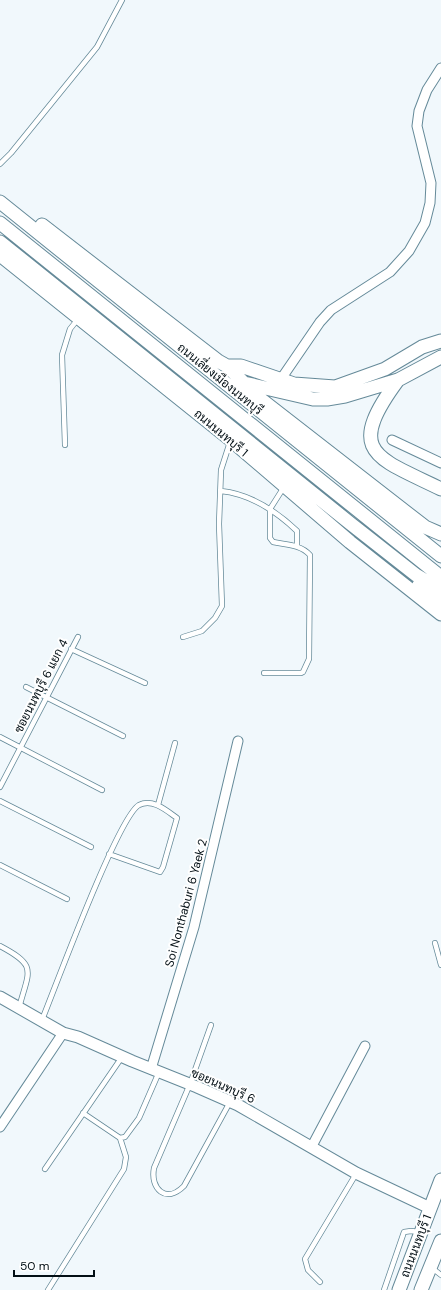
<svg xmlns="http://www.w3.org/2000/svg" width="441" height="1290" font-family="'DM Sans',Sarabun,sans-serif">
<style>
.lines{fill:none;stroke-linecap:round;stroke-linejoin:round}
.service-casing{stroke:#658a99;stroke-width:6}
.minor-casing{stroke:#658a99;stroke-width:11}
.tertiary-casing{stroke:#658a99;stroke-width:13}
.secondary-casing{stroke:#658a99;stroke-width:15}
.service{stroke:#fff;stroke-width:4.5}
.minor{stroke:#fff;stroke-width:9}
.tertiary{stroke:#fff;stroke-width:11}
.secondary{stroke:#fff;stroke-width:13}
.labels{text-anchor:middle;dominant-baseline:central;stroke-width:4;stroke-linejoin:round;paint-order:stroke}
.street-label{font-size:12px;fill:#030f15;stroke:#fff}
</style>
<rect width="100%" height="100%" fill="#f1f8fc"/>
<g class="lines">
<defs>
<path id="service" d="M0,164l11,-11 86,-106 25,-47
M65,445l-3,-90 8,-26 8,-10
M221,491c29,3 55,20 76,40v15
M183,637l19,-6 13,-13 7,-12 -3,-82 2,-54 9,-28
M71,649l74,34
M264,673h37l2,-1 6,-13 1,-104c-10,-11 -24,-10 -37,-13l-3,-4v-29l14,-22
M26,687l97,49
M0,737l102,53
M0,787l78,-150
M0,801l91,46
M158,805l17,-62
M0,865l67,34
M435,943l6,22
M0,946c38,20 29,24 19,62
M42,1020c13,-32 76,-203 97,-215 14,-7 28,6 38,13l-14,49 -3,5 -51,-18
M211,1025l-21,59 -36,84c-4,21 12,36 30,18l46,-84
M120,1138l5,-1 14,-19 20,-46
M45,1169l77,-112
M432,1268l9,7
M320,1282l-12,-12 -3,-11 51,-85
M48,1290l76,-121 2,-12 -6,-19 -37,-25
M384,1290l20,-58 7,-1 8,1"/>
<path id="minor" d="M281,379l39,-57 11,-12 59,-38 19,-21 16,-28 5,-20 1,-20 -14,-57 2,-15 8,-21 14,-22
M392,440l49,23
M151,1069l43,-142 44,-186
M0,1127l63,-94
M312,1146l53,-100"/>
<path id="tertiary" d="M0,997l63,36 15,4 54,24 65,26 41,18 118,68 74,35"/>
<path id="secondary" d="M0,202l441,354
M0,223l441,354
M42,225l176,136 9,5 17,17 69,16h14l18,-3 53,-16 43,-23
M0,242l351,282 65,51 25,15
M0,255l231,185 119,102 91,72
M227,366h14l53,18 41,3 50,-18 37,-22 19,-6
M398,380c-54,73 -22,77 43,109
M244,383l5,7 176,137 16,7
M419,585l22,17
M399,1290l42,-110
M421,1290l20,-49"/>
</defs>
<use href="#service" class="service-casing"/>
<use href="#minor" class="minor-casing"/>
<use href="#tertiary" class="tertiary-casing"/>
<use href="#secondary" class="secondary-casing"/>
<use href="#service" class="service"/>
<use href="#minor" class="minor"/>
<use href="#tertiary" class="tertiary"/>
<use href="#secondary" class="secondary"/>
</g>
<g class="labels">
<g class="street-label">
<text transform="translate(220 379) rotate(39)">ถนนเลี่ยงเมืองนนทบุรี</text>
<text transform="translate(221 433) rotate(40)">ถนนนนทบุรี 1</text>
<text transform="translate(41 686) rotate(-63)">ซอยนนทบุรี 6 แยก 4</text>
<text transform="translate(186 903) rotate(-75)">Soi Nonthaburi 6 Yaek 2</text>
<text transform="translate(223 1086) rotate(24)">ซอยนนทบุรี 6</text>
<text transform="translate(416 1246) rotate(-69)">ถนนนนทบุรี 1</text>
</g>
</g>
<path d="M14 1270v6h80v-6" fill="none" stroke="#030f15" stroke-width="2"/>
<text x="20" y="1270" font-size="12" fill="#030f15" stroke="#ffffff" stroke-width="3" paint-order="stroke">50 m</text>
</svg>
